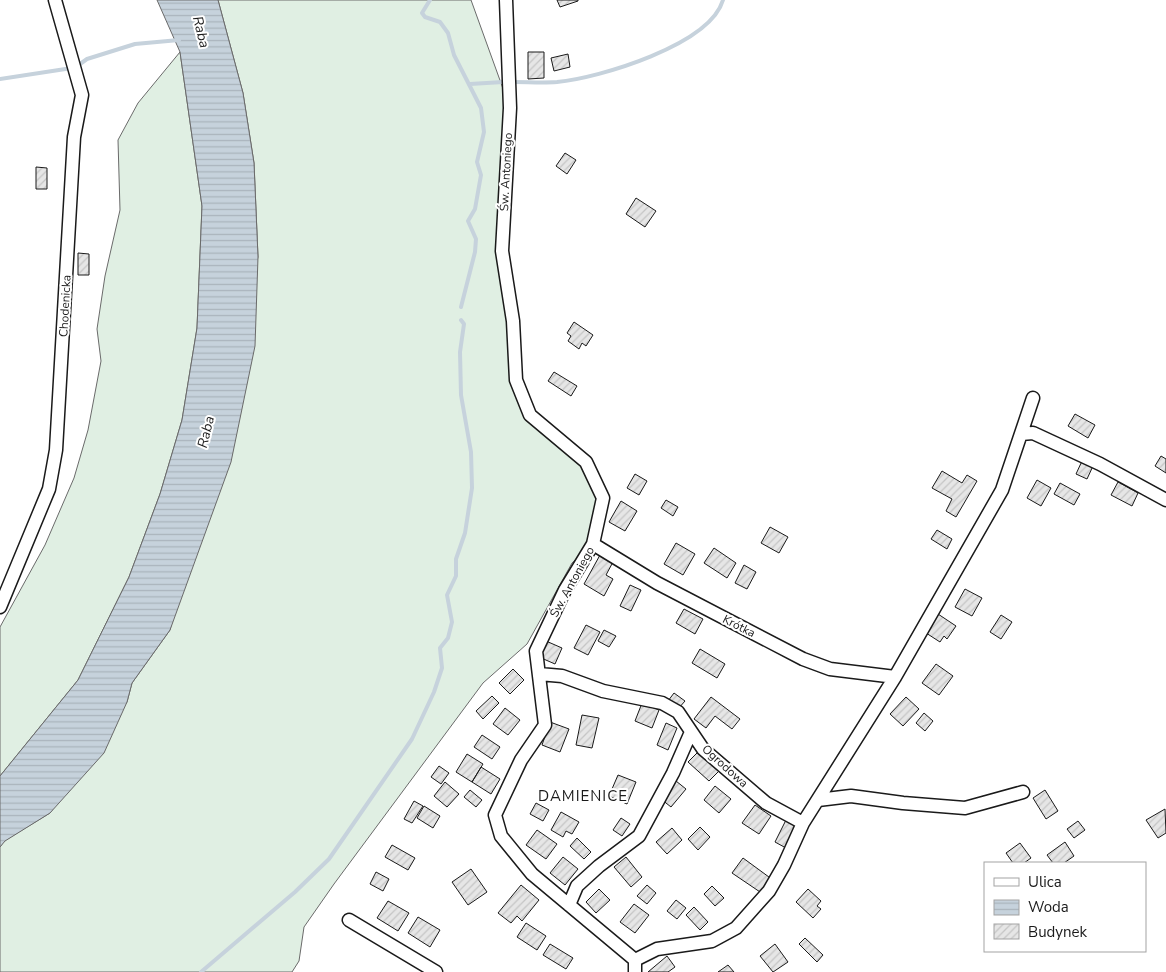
<svg xmlns="http://www.w3.org/2000/svg" width="1166" height="972" font-family="'Nunito Sans',sans-serif">
<style>
.grass{fill:#e0efe3;stroke:#6a6a6a}
.water{fill:url(#water-rules);stroke:#6a6a6a}
.lines{fill:none;stroke-linecap:round;stroke-linejoin:round}
.stream{stroke:#c6d2dc;stroke-width:4}
.building{fill:url(#building-hatch);stroke:#1a1a1a}
.minor-casing{stroke:#1a1a1a;stroke-width:15}
.minor{stroke:#fff;stroke-width:12}
.labels{text-anchor:middle;dominant-baseline:central;stroke-width:4;stroke-linejoin:round;paint-order:stroke}
.street-label{font-size:12px;fill:#1a1a1a;stroke:#fff}
.water-label{font-size:14px;font-style:italic;fill:#1a1a1a;stroke:#fff}
.quarter-label{font-size:15px;letter-spacing:1px;fill:#1a1a1a;stroke:#fff}
</style>
<defs>
<pattern id="water-rules" width="6" height="5" patternUnits="userSpaceOnUse" patternTransform="scale(1.25)"><rect width="6" height="5" fill="#c6d2dc"/><path d="M0 2.5h6" fill="none" stroke="#aab4bc"/></pattern>
<pattern id="building-hatch" width="6" height="6" patternUnits="userSpaceOnUse" patternTransform="scale(1.25)"><rect width="6" height="6" fill="#e6e6e6"/><path d="M-1 1l2-2M0 6l6-6M5 7l2-2" fill="none" stroke="#c5c5c5"/></pattern>
</defs>
<rect width="100%" height="100%" fill="#fff"/>
<path class="grass" d="M218,0h253l39,108 -8,143 14,129 14,35 56,47 17,36 -10,46 -21,19 -45,81 -44,39 -149,201 -30,43 -5,34 -7,11h-292v-125l4,-6 46,-28 77,-111 5,-19 38,-53 88,-373 -4,-94 -11,-70z
M180,52l22,154 -5,122 -15,92 -22,74 -31,83 -51,103 -78,96v-149l45,-82 29,-67 14,-48 13,-69 -4,-32 8,-53 15,-66 -2,-70 20,-37z"/>
<path class="water" d="M157,0h61l25,93 11,70 4,94 -3,89 -24,116 -61,168 -38,53 -5,19 -23,51 -54,60 -45,28 -5,6v-71l78,-96 51,-103 31,-83 22,-74 15,-92 5,-122 -22,-154z"/>
<g class="lines">
<path class="stream" d="M430,0l-8,13 3,4 15,5 8,11 6,22 27,53 3,24 -7,30 4,13 -6,34 -7,12 8,18 -1,13 -14,55
M80,64l7,-5 48,-15 44,-4
M0,79l72,-11
M514,82c14,0 29,1 43,0 42,-4 153,-37 166,-82
M470,84l33,-2
M201,972l94,-80 34,-33 83,-120 22,-47 8,-24 -2,-20 8,-10 4,-16 -5,-27 9,-19v-17l9,-26 7,-45 -1,-36 -10,-57 -1,-43 4,-28 -3,-4"/>
</g>
<path class="building" d="M557,0h21v1l-18,6z
M528,52h16v26l-16,1z
M568,54l2,13 -16,4 -3,-13z
M565,153l11,7 -9,14 -11,-8z
M36,167l11,1v21h-11z
M636,198l20,13 -11,16 -19,-13z
M78,253l11,1v21h-11z
M574,322l19,13 -7,11 -4,-3 -3,6 -11,-8 3,-5 -4,-3z
M554,372l23,14 -6,10 -23,-15z
M1075,414l20,11 -7,13 -20,-12z
M1161,456l5,3v14l-11,-7z
M1082,461l11,5 -6,13 -11,-5z
M942,471l20,12 5,-8 10,6 -21,36 -10,-6 6,-12 -20,-11z
M635,474l12,7 -8,14 -12,-7z
M1037,480l14,8 -10,18 -14,-8z
M1118,482l20,11 -6,13 -21,-11z
M1060,483l20,11 -6,11 -20,-11z
M666,500l12,7 -5,9 -12,-8z
M621,501l16,10 -12,20 -16,-9z
M770,527l18,10 -9,16 -18,-10z
M937,530l15,9 -5,10 -16,-10z
M676,543l19,11 -12,21 -19,-11z
M714,548l22,15 -9,15 -23,-15z
M600,555l13,7 -7,13 7,4 -9,17 -20,-12z
M744,565l12,7 -9,17 -12,-6z
M630,585l11,5 -10,21 -11,-5z
M965,589l17,9 -10,18 -17,-9z
M684,609l19,10 -8,15 -19,-11z
M935,612l21,14 -9,13 -3,-3 -4,6 -17,-11z
M1001,615l11,7 -11,17 -11,-7z
M586,625l14,7 -12,23 -14,-7z
M604,630l12,6 -7,11 -11,-6z
M546,641l16,7 -7,16 -16,-7z
M700,649l25,15 -8,14 -25,-15z
M936,664l17,12 -14,19 -17,-12z
M513,669l11,11 -14,14 -11,-11z
M674,693l11,8 -7,8 -10,-8z
M492,696l7,7 -16,16 -7,-8z
M711,697l29,22 -8,10 -17,-13 -9,12 -12,-9z
M906,697l13,12 -16,17 -13,-12z
M642,703l17,7 -7,18 -17,-7z
M505,708l15,12 -12,15 -15,-11z
M924,713l9,8 -8,10 -9,-8z
M582,715l17,3 -7,30 -16,-3z
M550,722l19,7 -9,23 -18,-7z
M666,723l11,5 -9,22 -11,-5z
M482,735l18,12 -8,12 -18,-12z
M698,752l21,19 -10,10 -21,-19z
M467,754l16,10 -11,18 -16,-10z
M439,766l10,7 -8,11 -10,-7z
M481,767l19,12 -9,15 -19,-12z
M618,775l18,7 -9,22 -18,-8z
M676,781l10,8 -15,18 -10,-8z
M445,782l14,12 -12,13 -13,-11z
M715,786l16,13 -12,14 -15,-13z
M470,790l12,10 -6,7 -12,-10z
M1045,790l13,21 -12,8 -13,-21z
M414,801l9,5 -11,17 -8,-4z
M536,803l13,7 -6,11 -13,-7z
M755,805l16,11 -12,18 -17,-11z
M424,806l16,10 -7,12 -16,-10z
M1165,809l1,24 -8,5 -12,-18z
M561,812l18,10 -7,12 -6,-3 -3,6 -12,-7z
M621,818l9,6 -8,12 -9,-6z
M786,820l12,6 -12,22 -11,-6z
M1078,821l7,9 -11,8 -7,-9z
M700,827l10,10 -12,13 -10,-11z
M672,828l10,12 -15,14 -11,-12z
M537,830l20,14 -11,15 -20,-14z
M577,838l14,14 -7,7 -14,-13z
M1065,842l9,14 -10,7h-11l-6,-8z
M1020,843l11,15 -7,5h-11l-7,-10z
M392,845l23,13 -7,12 -23,-13z
M563,857l15,12 -13,16 -15,-12z
M626,857l16,20 -11,10 -17,-20z
M743,858l30,22 -10,14 -31,-21z
M471,869l16,23 -19,13 -16,-23z
M376,872l13,7 -6,12 -13,-7z
M521,885l18,15 -17,21 -5,-5 -6,7 -13,-10z
M647,885l9,8 -9,11 -10,-8z
M712,886l12,12 -9,8 -11,-12z
M599,889l11,11 -14,13 -10,-11z
M808,889l13,12 -4,5 4,3 -8,9 -17,-16z
M676,900l10,8 -9,11 -10,-8z
M388,901l21,12 -11,18 -21,-13z
M634,904l15,11 -14,18 -15,-11z
M694,907l14,15 -8,8 -14,-15z
M418,917l22,13 -10,17 -22,-14z
M526,923l20,13 -9,14 -20,-13z
M805,938l18,17 -6,7 -18,-18z
M550,944l23,14 -7,11 -23,-14z
M775,944l13,18 -15,10 -13,-16z
M667,956l8,11 -7,5h-20z
M728,965l6,7h-16z"/>
<g class="lines">
<defs>
<path id="minor" d="M506,0l4,108 -8,143 11,70 3,59 14,35 56,47 17,36 -10,46 -28,46 -29,61 9,74 -24,35 -26,55 6,21 31,38 103,86v12
M1021,434l12,-1 67,31 66,36
M593,544l64,39 146,76 27,10 65,8
M0,607l49,-118 7,-39 18,-313 8,-42 -27,-95
M539,674l23,2 41,15 59,12 16,9 25,37 63,54 37,20
M818,800l33,-4 52,7 62,5 58,-16
M569,905l8,-19 22,-20 40,-30 34,-63 18,-41
M349,920l87,52
M635,960l22,-11 55,-8 24,-13 33,-37 15,-26 19,-42 92,-146 107,-187 31,-92"/>
</defs>
<use href="#minor" class="minor-casing"/>
<use href="#minor" class="minor"/>
</g>
<g class="labels">
<g class="street-label">
<text transform="translate(506 172) rotate(-87)">Św. Antoniego</text>
<text transform="translate(65 306) rotate(-87)">Chodenicka</text>
<text transform="translate(572 582) rotate(-61)">Św. Antoniego</text>
<text transform="translate(739 626) rotate(27)">Krótka</text>
<text transform="translate(725 766) rotate(42)">Ogrodowa</text>
</g>
<g class="water-label">
<text transform="translate(201 32) rotate(76)">Raba</text>
<text transform="translate(206 432) rotate(-76)">Raba</text>
</g>
<g class="quarter-label">
<text x="583" y="796">DAMIENICE</text>
</g>
</g>
<rect x="984" y="862" width="162" height="90" fill="#ffffff" stroke="#a3a3a3"/>
<rect x="994" y="878" width="25" height="8" fill="#ffffff" stroke="#a3a3a3"/>
<text x="1028" y="887" font-size="15" fill="#1a1a1a">Ulica</text>
<rect x="994" y="900" width="25" height="15" fill="url(#water-rules)" stroke="#a3a3a3"/>
<text x="1028" y="912" font-size="15" fill="#1a1a1a">Woda</text>
<rect x="994" y="924" width="25" height="15" fill="url(#building-hatch)" stroke="#a3a3a3"/>
<text x="1028" y="937" font-size="15" fill="#1a1a1a">Budynek</text>
</svg>
